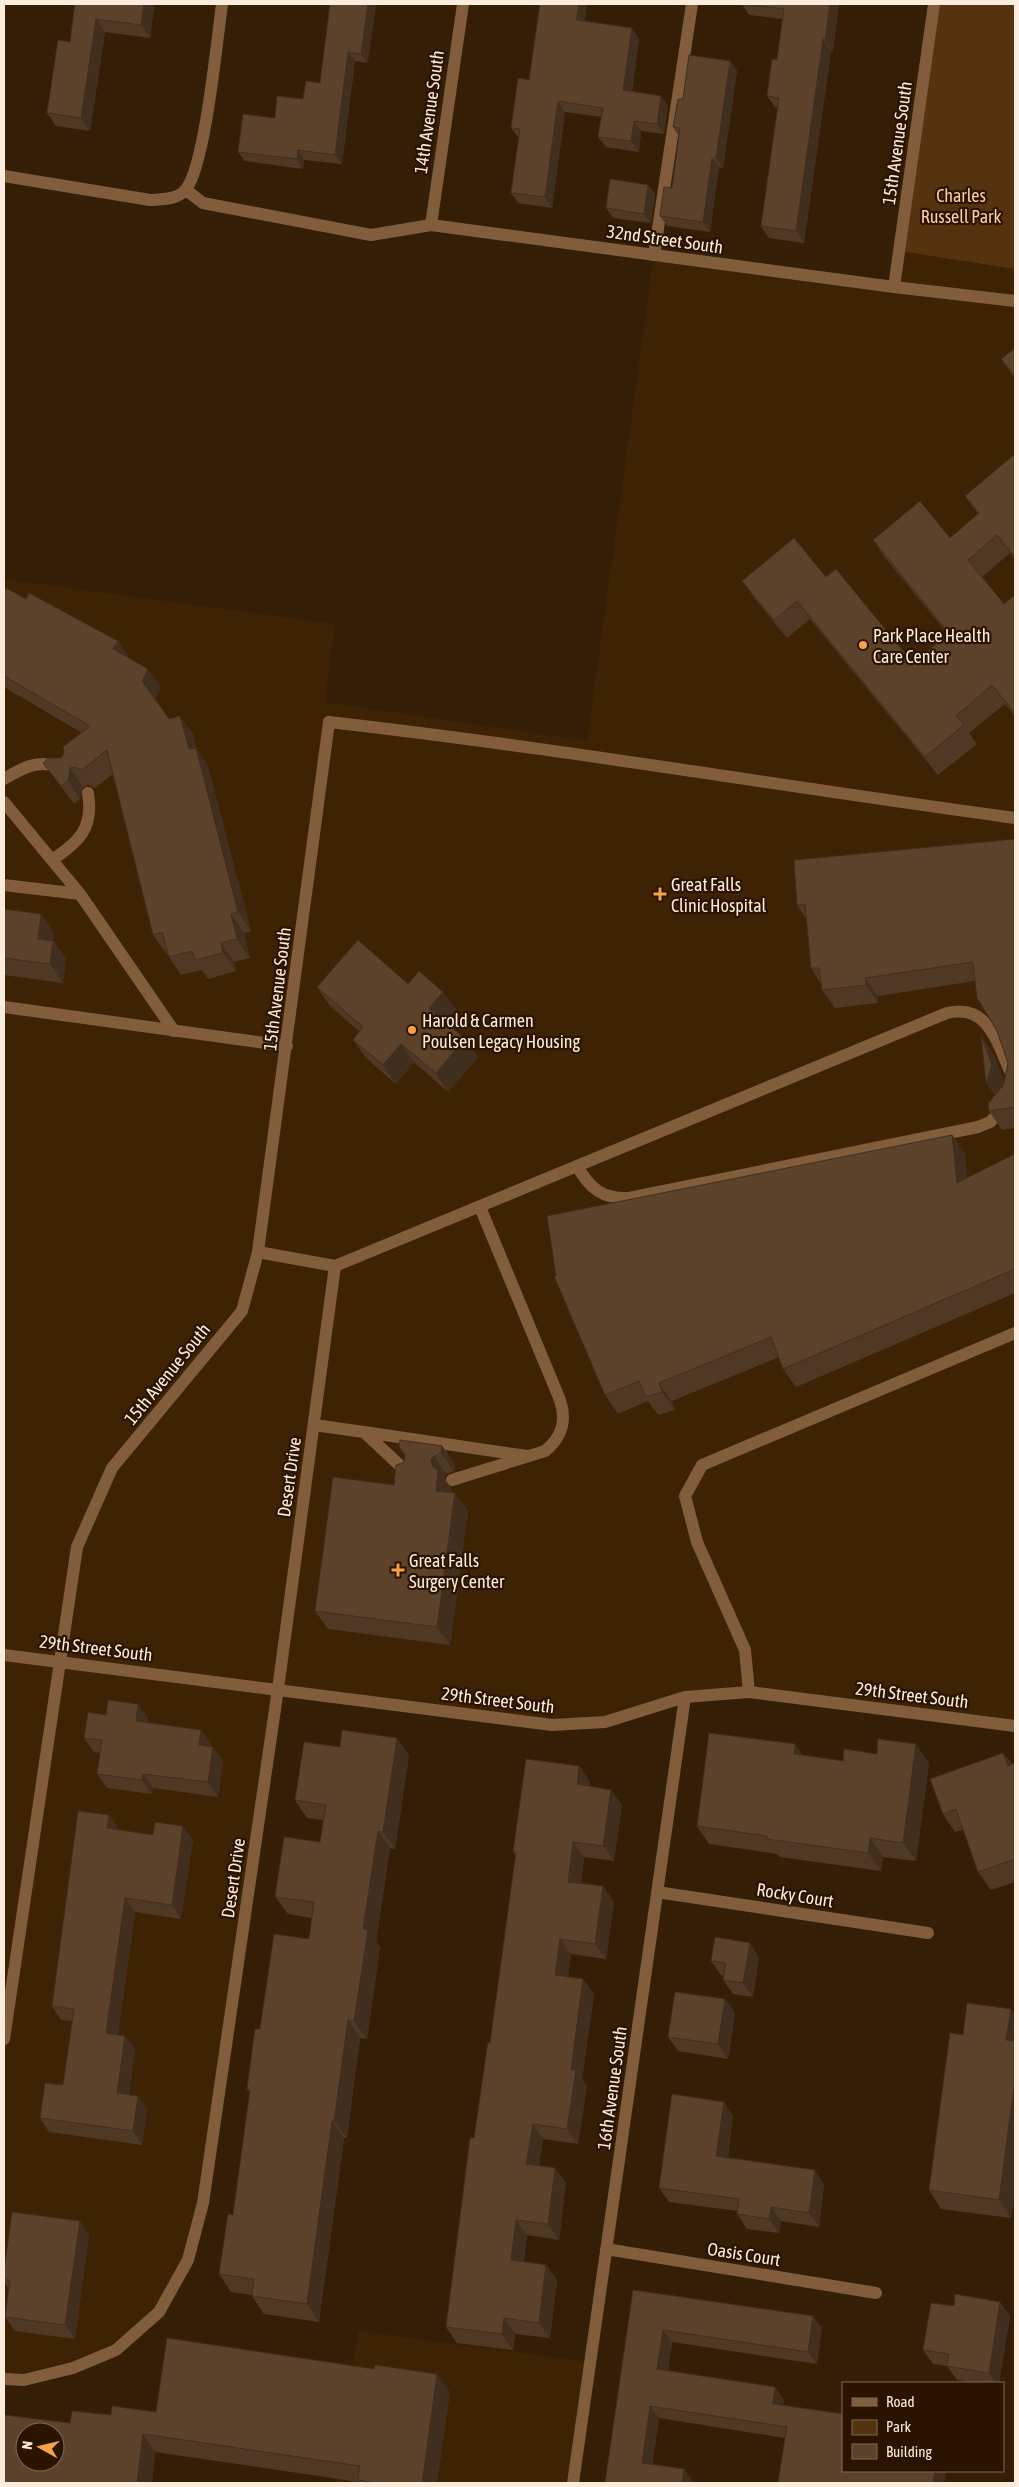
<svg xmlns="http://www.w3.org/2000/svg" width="1019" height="2487" font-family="'Asap Condensed',sans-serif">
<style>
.built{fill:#3e2204}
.green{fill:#55330f}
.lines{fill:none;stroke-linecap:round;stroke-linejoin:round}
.lane{stroke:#815d3b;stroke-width:12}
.street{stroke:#815d3b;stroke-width:12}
.wall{fill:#4f3925}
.shaded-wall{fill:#402e1e}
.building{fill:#5c422b;stroke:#402e1e;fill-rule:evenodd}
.poi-dot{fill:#f7a149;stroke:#2a1400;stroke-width:2}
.labels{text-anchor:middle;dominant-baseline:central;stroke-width:4.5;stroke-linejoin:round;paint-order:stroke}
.street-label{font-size:18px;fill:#fcecde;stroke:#2a1400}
.park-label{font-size:18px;fill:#fbcea7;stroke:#2a1400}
.poi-label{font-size:18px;fill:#fcecde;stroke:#2a1400;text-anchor:start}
</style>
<rect width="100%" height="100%" fill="#341e06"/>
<path class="built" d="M899,251l116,18v1457l-266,-34 -64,5 -80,25 -53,3 -274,-36 -90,571 -29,52 -43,38 -43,18 -69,11v-1800l331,45 -10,78 262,39 67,-486 240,32z
M358,2331l232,31 -17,121h-237z"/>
<path class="green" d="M936,4h79v265l-116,-18z"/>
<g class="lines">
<path class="lane" d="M4,176l146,24c12,-1 28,0 36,-11 19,-23 31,-149 36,-185
M186,190l17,13 168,32 60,-10
M654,255l38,-251
M894,287l121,14
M329,722c229,26 457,65 686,96
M4,779c18,-11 34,-20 56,-12
M4,802l76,92 94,137
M52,860c27,-18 42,-32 36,-67
M4,885l76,9
M4,1007l283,39
M577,1166c13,23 26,33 52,32l349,-71 12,-5 15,-15
M258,1252l77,14 612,-253c42,-10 50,31 65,62v6
M314,1425l50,7 46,43
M364,1432l163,24
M452,1480l93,-29c17,-14 22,-30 15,-51l-80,-193
M749,1692l-4,-42 -48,-108 -12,-46 17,-31 313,-132"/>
<path class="street" d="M463,4l-32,221 463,62 40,-283
M4,1655l548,70 53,-3 80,-25 64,-5 266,34
M657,1892l271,41
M4,2039l73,-492 35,-79 130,-157 16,-59 71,-530
M606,2249l270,44
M4,2379l20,1 49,-12 43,-18 43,-38 29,-52 15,-57 75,-514 57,-423
M573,2483l112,-786"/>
</g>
<path class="wall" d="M75,4l79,1 -4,33 -45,-6 -15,99 -34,-5 -9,-13 23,-71z
M330,4l38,59 -13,-2 -13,103 -38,-4 -1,9 -58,-8 -7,-9 37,-34 28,-19 17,-16z
M742,4h97l-6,47h-2l-27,192 -35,-5 -8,-12 17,-118 -3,-1 -8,-11 10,-36 5,-41 -33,-4z
M585,22l54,17 -7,52 36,15 -4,28 -23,-3 -2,21 -33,-5 -8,-10 3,-20 -36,-5 -13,96 -34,-5 -7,-10 8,-55 -8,-10 18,-48z
M730,61l7,10 -14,97 -4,-1 -9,65 -43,-6 -7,-10 12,-28 7,-52 -6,-9 10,-28z
M648,185l7,9 -4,29 -38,-5 -7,-10z
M1015,348v31l-14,-20z
M1015,454v106l-5,-7 -28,24 22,27 11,-9v121l-10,-12 -36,29 8,11 -39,31 -128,-156 -23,19 -32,-39 -13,-18 84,-4 87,86 35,-29 -62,-75 -13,-19 77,-2 28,-24 -13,-18z
M4,592l22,7 92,42 12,18 31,28 -6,12 14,20 24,15 4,15 11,17 43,165 -7,2 6,25 -16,4 2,9 -28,8 -6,-9 -21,5 -12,-18 -2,-4h-1l-13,-18 -40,-161 -18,14 -7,-3 -5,2 -3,12 -6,5 -31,-41 18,-5 21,-25 -78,-46z
M1015,839v289l-13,2 -13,-19 6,-15 -14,-60 13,19 10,28 4,-20 -11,-32 -22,-50 -97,15v7l-43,5 -13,-18 -1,-6 -10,-16 -5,-50 -9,-13z
M4,909l50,23 -1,8 13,19 -3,24 -59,-8z
M408,984l35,8 13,18 -11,12 20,17 13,18 -30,35 -34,-30 -18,22 -30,-26 -13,-18 7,-8 -30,-26 -13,-19z
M952,1135l13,18 2,25 48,-24v139l-219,94 -13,-18 -4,-12 -107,44 3,9 -17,5 -10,-14 -30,13 -13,-19z
M442,1446l13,18 -1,7 -8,3 -2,4 7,10v5h4l13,18 -18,134 -122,-16 -13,-18 79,-126 11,-27v-2l-6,-9z
M138,1704l10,14 -1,5 54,7 10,14v2l2,1 10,14 -5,36 -65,-9 -1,6 -45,-6 -10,-14 3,-21 -6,-1 -10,-14 22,-23z
M340,1747l69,8 -14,94 -5,-1 -14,94 4,5 -13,92 -7,-1 -13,100h-3l-25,184 -55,-8 -12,-18v-1l-21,-3 -12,-18 14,-59 17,-121 -3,-5 13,-60 49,-90 3,-21 -24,-4 -13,-17 45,-55 3,-22 -16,-2 -12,-18z
M1003,1753l9,11 3,-1v119l-24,8 -13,-18 -15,-42 -8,2 -12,-18z
M803,1755l40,6 86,2 -13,98 -33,-4 -2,14 -101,-14 -3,-3 -68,-10 -12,-18z
M579,1766l11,16v4l32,19 -8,56 -30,-4 -3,26 33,19 -8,57 -35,-5 -3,23 15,2 11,15 -12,85 5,7 -9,58 -35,-5 -4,27 16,2 11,15 -7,57 -32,-5 -3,27 22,3 11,15 -7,58 -35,-4 -2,16 -56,-7 -11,-16 44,-284 26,-187 -3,-4z
M109,1815l10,14v1l74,10 -12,79 -46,-7 -17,123 7,1 10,13 -6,45 18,15 -5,36 -93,-13 -9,-14 23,-33 9,-64 -11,-1 -9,-14z
M759,1957l-6,40 -20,-3 -10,-14 1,-4 -3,-1 -10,-14z
M725,1999l10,14 -7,46 -50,-8 -10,-14z
M1011,2009l4,7v174l-4,28 -70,-9 -12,-19 34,-155z
M724,2102l9,14 -5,42 96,26 -5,43 -38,-6 -2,12 -32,-4 -10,-15 1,-3 -69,-9 -10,-14z
M80,2221l9,14 -14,104 -60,-8 -10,-14 4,-28 -5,-8v-10z
M633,2290l180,26 9,12 -5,36 -145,-22 -4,29 107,16 9,13 -1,5 60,9v57h103l-2,12h-166l7,-45 -126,-20 -7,46 32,5 9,13v1h-88z
M1000,2302l10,14 -11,67h-24l-18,-3 -10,-14 -14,-2 -10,-14 31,-44z
M450,2392l-13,91h-77l-1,-1 -204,-30 -3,31h-148l66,-60 41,-8 45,-3z"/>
<path class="shaded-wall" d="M144,4h10v1l-4,33 -9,-13z
M368,4h8l-8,59 -7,-9z
M579,4h8l-3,27 -8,-11z
M830,4h9l-6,47 -8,-11z
M96,19l9,13 -15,99 -9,-13z
M632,28l7,11 -8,62 -8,-11z
M823,39l8,12 -27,192 -8,-12z
M348,52l7,9 -13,103 -7,-9z
M730,61l7,10 -14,97 -7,-10z
M661,96l7,10 -4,28 -7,-10z
M558,101l7,11 -13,96 -7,-11z
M634,121l7,10 -2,21 -8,-11z
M298,150l6,10 -1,9 -6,-10z
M712,158l7,9 -9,65 -7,-10z
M648,185l7,9 -4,29 -7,-9z
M118,641l12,18 -17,-10z
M148,669l13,18 -7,12 -12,-18z
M180,716l13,18 4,15 11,17 43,165 -13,-19 -49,-163z
M70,768l13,19 -3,12 -12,-18z
M41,914l13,18 -3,25 -13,-18z
M231,914l13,19 6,25 -13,-19z
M53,941l13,18 -3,24 -13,-19z
M221,943l13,19 2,9 -13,-18z
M865,978l13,18v7l-12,-18z
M443,992l13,18 -14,16 -13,-18z
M981,1036l13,19 11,29 -6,17 -13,-18z
M465,1039l13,18 -30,35 -12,-19z
M401,1044l13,18 -18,22 -13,-19z
M952,1135l13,18 5,48 -13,-18z
M659,1383l13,18 3,9 -13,-18z
M442,1446l13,18 -1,7 -13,-18z
M434,1456l12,18 -2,4 7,10 -2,21 -13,-18 -3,-24 -2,-7z
M455,1493l13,18 -18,134 -13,-18z
M138,1704l10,14 -3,17 -9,-14z
M201,1730l10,14 -2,15 -10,-14z
M397,1738l12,17 -14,94 -12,-17z
M795,1744l13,19 -14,-9z
M916,1744l13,19 -13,98 -13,-18z
M213,1747l10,14 -5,36 -10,-15z
M1003,1753l12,17 -7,-4z
M579,1766l11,16 -2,18 -11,-16z
M143,1774l10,14 -1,6 -10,-14z
M611,1790l11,15 -8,56 -11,-15z
M109,1815l10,14 -2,13 -10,-14z
M183,1826l10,14 -12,79 -9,-14z
M378,1831l12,17 -14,94 4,5 -13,92 -13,-18 9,-92z
M870,1838l13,19 -2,14 -13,-18z
M573,1842l11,15 -5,40 -11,-15z
M603,1886l11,16 -8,57 -11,-15z
M125,1898l10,14 -19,135 -10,-14z
M560,1939l11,15 -5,37 -11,-16z
M750,1943l9,14 -6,40 -10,-14z
M583,1979l11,15 -12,85 5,7 -9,58 -11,-15 4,-59z
M725,1999l10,14 -7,46 -10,-15z
M1011,2009l4,7v37l-9,-13z
M348,2020l12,18 -13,100 -13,-17z
M125,2036l10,13 -8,57 -10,-13z
M1015,2079v111l-4,28 -12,-18z
M138,2096l9,13 -5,36 -9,-14z
M724,2102l9,14 -7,54 -10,-14z
M332,2121l12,17 -25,184 -12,-18z
M533,2124l10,15 -6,40 -11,-15z
M555,2168l11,15 -7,57 -11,-16z
M815,2170l9,14 -5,43 -10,-14z
M771,2207l10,14 -2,12 -10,-14z
M516,2220l11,15 -5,41 -11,-16z
M80,2221l9,14 -14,104 -10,-14z
M546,2265l11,15 -7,58 -11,-15z
M1000,2302l10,14 -11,67h-3l-7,-10z
M813,2316l9,12 -5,36 -9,-12z
M504,2318l11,16 -2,16 -11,-16z
M663,2330l9,12 -6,40 -9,-13z
M437,2374l13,18 -13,91h-15z
M775,2387l9,13 -3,17 -8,-13z
M650,2406l9,12 -8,58 -9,-13z
M143,2434l12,18 -3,31h-15z
M684,2469l9,13v1h-11z
M935,2471h11l-2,12h-11z"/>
<path class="building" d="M75,4h69l-3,21 -45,-6 -15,99 -34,-5 11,-73 12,2z
M330,4h38l-7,50 -13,-2 -13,103 -37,-5 -1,9 -59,-7 5,-38 32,4 2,-22 26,3 3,-18 14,2z
M540,4h39l-3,16 56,8 -9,62 38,6 -4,28 -23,-3 -3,20 -33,-4 5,-29 -45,-7 -13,96 -34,-4 9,-64 -9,-1 7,-50 11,2z
M745,4h85l-5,36 -2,-1 -27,192 -35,-5 18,-128 -12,-2 5,-37 5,1 7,-51z
M689,55l41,6 -14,97h-4l-9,64 -43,-6 4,-29 8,1 8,-60 -7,-1 5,-28h5z
M610,179l38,6 -4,29 -38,-6z
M1015,348v28l-14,-17z
M1015,454v103l-18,-22 -29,25 36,44 11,-9v118l-23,-28 -36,31 8,9 -39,32 -128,-156 -23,19 -32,-39 52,-43 32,39 10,-8 77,94 36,-30 -76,-93 47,-39 30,37 29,-25 -14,-17z
M6,588l20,11 3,-6 89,48 -5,8 35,20 -6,12 27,38 11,-3 9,33 7,-1 42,164 -7,2 6,25 -16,4 2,10 -28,7 -3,-9 -23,6 -7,-25 -9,3 -46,-185 -25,20 -7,-3 -5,1 -2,13 -7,5 -18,-23 6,-5h12l3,-4 -1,-7 27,-21 -86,-50v-84z
M1015,839v268l-26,4 -1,-7 16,-20 4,-21 -11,-32 -20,-33 -4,-36 -108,16 1,7 -44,5 -3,-22h-8l-6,-64 -8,1 -3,-45z
M4,909l37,5 -3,25 15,2 -3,23 -46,-6z
M358,940l50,44 11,-13 24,21 -14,16 36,31 -29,34 -35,-29 -18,21 -30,-25 10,-13 -46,-40z
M981,1036l11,29 -6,18z
M952,1135l5,48 58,-29v115l-232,100 -12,-32 -112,46 3,9 -16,5 -7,-16 -34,14 -51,-119h2l-9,-60z
M400,1440l42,6 -1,7 -7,3 -3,4 2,7 5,3 -2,21 19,2 -18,134 -122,-16 18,-134 61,8 2,-20 7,-2 2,-5v-4l-6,-7z
M108,1700l30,4 -2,17 65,9 -2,15 14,2 -5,35 -65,-8 -1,6 -45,-6 5,-34 -18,-2 4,-26 18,3z
M342,1730l55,8 -14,94 -5,-1 -15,98 5,1 -14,91 -6,-1 -14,101h-2l-25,183 -55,-8 2,-17 -35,-5 9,-60 5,1 17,-125 -3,-1 8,-60h5l14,-95 35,5 5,-37 -39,-5 9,-60 36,5 6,-37 -31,-5 9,-58 36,5z
M709,1733l86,11 -1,10 49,7 1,-12 33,5 1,-15 38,5 -13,99 -33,-5 -2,15 -101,-14v-3l-70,-10z
M1003,1753l5,13 7,-3v96l-37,13 -22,-63 -13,5 -13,-35z
M526,1759l53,7 -2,18 34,6 -8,56 -30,-4 -5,40 35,4 -8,58 -35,-5 -5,36 28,4 -12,91h5l-9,59 -34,-5 -7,40 29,4 -7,56 -32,-4 -5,40 35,5 -7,58 -35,-5 -2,16 -56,-7 24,-189h4l14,-96 2,1 26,-191h-3z
M78,1811l31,4 -2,13 46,7 2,-13 28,4 -11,79 -47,-7 -19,135 19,3 -8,57 21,3 -5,35 -93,-13 5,-35 18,2 11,-76 -22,-3z
M715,1937l35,6 -7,40 -20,-3 3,-17 -15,-2z
M675,1992l50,7 -7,45 -50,-7z
M967,2003l44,6 -5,31 9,1v38l-16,121 -70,-10 21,-157 13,2z
M672,2094l52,8 -8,54 99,14 -6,43 -38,-6 -2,12 -32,-5 2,-15 -80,-11z
M12,2212l68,9 -15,104 -60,-8 5,-37h-6v-9z
M633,2290l180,26 -5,36 -145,-22 -6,39 118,18 -2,17 70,10v57h92l-2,12h-155l9,-56 -137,-21 -8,57 42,6 -2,14h-77z
M955,2294l45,8 -11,71 -42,-7 2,-12 -26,-4 8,-47 23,3z
M167,2338l207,31 1,-4 62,9 -15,109h-45l-19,-3 2,-14 -217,-32 -6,49h-133v-68l66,8 2,-12 39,4 1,-9 44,6zM25,2432h30v30h-30z"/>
<g class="poi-dot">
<circle cx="863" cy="645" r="5"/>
<path d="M657.5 886.5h5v5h5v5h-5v5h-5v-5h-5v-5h5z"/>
<circle cx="412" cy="1030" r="5"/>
<path d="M395.5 1562.5h5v5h5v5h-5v5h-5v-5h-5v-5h5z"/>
</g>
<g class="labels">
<g class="street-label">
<text transform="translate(429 112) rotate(-82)">14th Avenue South</text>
<text transform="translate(897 143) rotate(-82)">15th Avenue South</text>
<text transform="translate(665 239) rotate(8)">32nd Street South</text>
<text transform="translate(277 989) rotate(-83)">15th Avenue South</text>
<text transform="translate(167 1374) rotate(-51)">15th Avenue South</text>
<text transform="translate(289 1477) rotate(-82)">Desert Drive</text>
<text transform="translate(96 1648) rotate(7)">29th Street South</text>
<text transform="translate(912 1695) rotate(7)">29th Street South</text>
<text transform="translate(498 1700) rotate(7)">29th Street South</text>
<text transform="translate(233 1878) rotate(-82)">Desert Drive</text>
<text transform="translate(795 1895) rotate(9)">Rocky Court</text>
<text transform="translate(612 2088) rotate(-82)">16th Avenue South</text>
<text transform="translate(744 2254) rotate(9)">Oasis Court</text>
</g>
<g class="park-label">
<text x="961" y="195">Charles<tspan x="961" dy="21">Russell Park</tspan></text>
</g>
<g class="poi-label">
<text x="873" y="635">Park Place Health<tspan x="873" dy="21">Care Center</tspan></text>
<text x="671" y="884">Great Falls<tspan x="671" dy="21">Clinic Hospital</tspan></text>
<text x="422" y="1020">Harold &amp; Carmen<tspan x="422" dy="21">Poulsen Legacy Housing</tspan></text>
<text x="409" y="1560">Great Falls<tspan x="409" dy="21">Surgery Center</tspan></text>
</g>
</g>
<rect width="1019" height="2487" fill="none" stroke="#fcecde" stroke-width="10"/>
<rect x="842" y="2382" width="162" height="90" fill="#2a1400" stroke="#7e6a59"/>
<rect x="852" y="2398" width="25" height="8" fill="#815d3b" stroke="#7e6a59"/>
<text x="886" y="2407" font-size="15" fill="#fcecde">Road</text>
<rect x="852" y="2420" width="25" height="15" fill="#55330f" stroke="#7e6a59"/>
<text x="886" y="2432" font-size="15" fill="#fcecde">Park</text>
<rect x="852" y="2444" width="25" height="15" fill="#5c422b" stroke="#7e6a59"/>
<text x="886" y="2457" font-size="15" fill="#fcecde">Building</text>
<g transform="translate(40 2447) rotate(278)"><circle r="24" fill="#2a1400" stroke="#7e6a59"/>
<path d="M0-4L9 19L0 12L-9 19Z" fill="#f7a149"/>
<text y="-8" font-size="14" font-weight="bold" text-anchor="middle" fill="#fcecde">N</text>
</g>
</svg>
